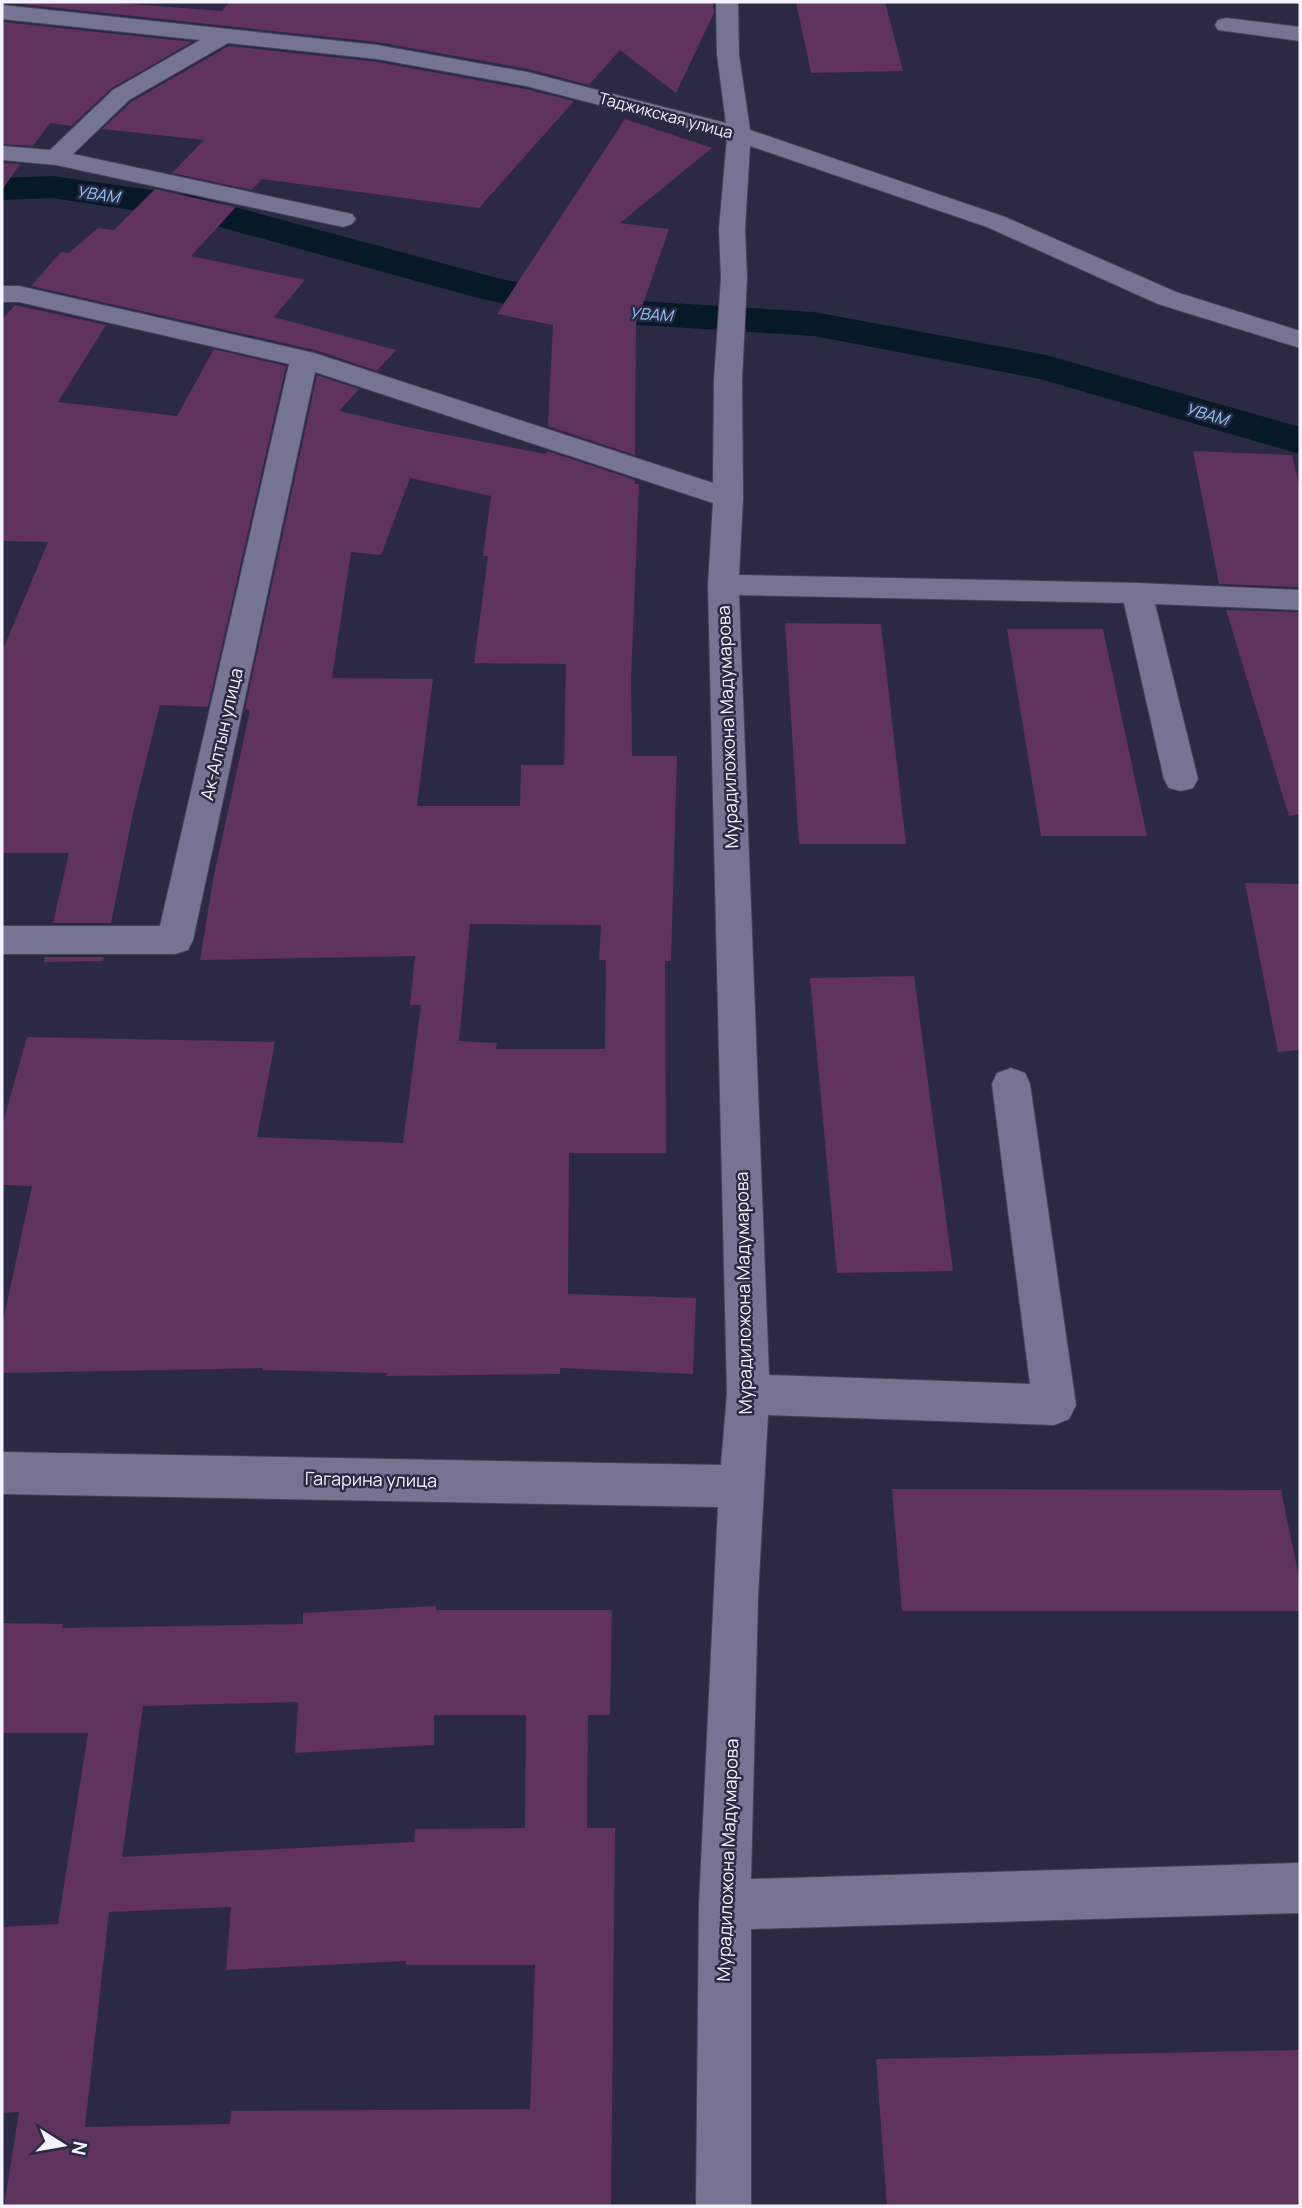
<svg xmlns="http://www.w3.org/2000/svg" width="1302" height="2208" font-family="Manrope,sans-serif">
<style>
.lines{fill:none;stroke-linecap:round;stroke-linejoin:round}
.canal{fill:#061926;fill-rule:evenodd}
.building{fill:#60325e;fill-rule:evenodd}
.street-casing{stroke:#464359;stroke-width:2}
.street{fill:#767493;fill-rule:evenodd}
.labels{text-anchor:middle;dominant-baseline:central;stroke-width:5;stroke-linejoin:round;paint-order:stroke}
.far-street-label{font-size:16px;fill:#f3f3fe;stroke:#2c2944}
.far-water-label{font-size:16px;font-style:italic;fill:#86c8fa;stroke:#2c2944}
.street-label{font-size:18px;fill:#f3f3fe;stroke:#2c2944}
</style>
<rect width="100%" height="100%" fill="#2c2944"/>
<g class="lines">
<path class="canal" d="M52,176l142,20 303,82 94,20 223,14 232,43 254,72v27l-260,-75 -226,-43 -223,-14 -113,-24 -287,-79 -139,-21 -50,2v-22z"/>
</g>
<path class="building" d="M2,2h103l117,9 7,-9h484l1,11 -38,80 -56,-43 -31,35 -61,-16 -151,-27z
M796,2h89l18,69 -92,2z
M2,22l190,20 -80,46 -41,38 -21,-3 -17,23 -31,-2z
M229,46l148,16 148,27 49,12 -95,107 -217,-29 -10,11 -80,-17 32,-33 -102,-11 29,-27z
M625,119l87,29 -92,75 49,6 -33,95 -1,131 -87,-29 5,-101 -56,-11z
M2,163l18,1 -18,26z
M155,189l81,18 -45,49 114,24 -31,37 122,33 -19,21 -62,-21 -284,-64 30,-34 8,1 29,-25 16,2z
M15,305l91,20 -48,77 119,14 37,-67 72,17 -78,341 -48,-2 -27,108 -22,110h-58l16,-70h-67v-201l46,-110 -46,-1v-221z
M317,375l42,14 -20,22 73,17 134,26 1,-3 88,29v4h4l-8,195 1,77h45l-6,205h-6l1,192h-97l-1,141 128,4 -3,76 -133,-6v6l-174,2 1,-3 -125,-3 1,-2 -261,5v-47l30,-140 -30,-1v-59l25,-89 248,5 -18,95 146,6 18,-138h-11l5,-49 -215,4 13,-80 37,-170 -5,-1zM410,478l81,18 -8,60h5l-14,107 92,1 -2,101h-43l-1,41h-103l16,-127 -101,-1 19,-126 30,3zM470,924l131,1 -2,35h7l-1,89h-109l1,-6 -38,-2z
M1193,451l99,4 8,34v98l-81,-3z
M1226,610l74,2v202l-11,2z
M785,623l96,1 25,220h-107z
M1007,629h96l44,207h-106z
M1245,883l55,1v166l-22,2z
M45,957h59l-1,4 -59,1z
M914,976l39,295 -116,2 -27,-295z
M892,1489l389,1 19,92v29h-398z
M436,1606v4h176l-2,105h-22l-1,113h28l-4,378h-607l15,-94 -17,1v-186l56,-3 30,-191h-86v-110l61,1 -1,4 241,-4v-11zM298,1702l-3,51 139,-8v-30h92l-1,113 -110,1 -1,13 -292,15 21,-151zM231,1907l-5,63 180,-9v4h129l-5,144 -299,2 -1,13 -145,3 24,-215z
M1300,2050v156h-413l-11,-147z"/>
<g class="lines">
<defs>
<path id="street" d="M716,2h22l1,53 11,75 255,87 171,75 124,39v17l-142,-44 -171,-77 -237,-81 -5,83 2,49 -5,102 1,118 -4,77 398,8 163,7v20l-145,-6 43,175 -5,9 -12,3 -12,-3 -5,-9 -40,-176 -385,-8 30,780 261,9 -38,-300 5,-11 14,-5 14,5 5,11 46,321 -7,14 -15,6 -286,-10 -10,182 -7,282 549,-16v50l-549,16v277h-55l3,-301 19,-398 -716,-13v-42l719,13 6,-71 -19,-809 5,-82 -398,-131 -122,568 -5,10 -13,4h-173v-28h158l129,-562 -270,-62h-17v-16h17l295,67 399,130 1,-103 7,-102 -2,-49 8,-91 -201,-52 -149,-27 -149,-16 -99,57 -56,54 279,60 4,5 -4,5 -9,3 -287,-62 -54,-5v-14l48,4 63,-60 87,-50 -198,-21v-14l375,40 150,27 199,51 -9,-68z
M1226,18l74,9v14l-82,-11 -3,-5 3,-5z"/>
</defs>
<use href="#street" class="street-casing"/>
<use href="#street" class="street"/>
</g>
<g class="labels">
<g class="far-street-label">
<text transform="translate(666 115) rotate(15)">Таджикская улица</text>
</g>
<g class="far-water-label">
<text transform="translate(98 194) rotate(8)">УВАМ</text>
<text transform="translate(651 314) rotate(4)">УВАМ</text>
<text transform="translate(1207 414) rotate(16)">УВАМ</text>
</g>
<g class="street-label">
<text transform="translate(727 727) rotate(-92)">Мурадиложона Мадумарова</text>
<text transform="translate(221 734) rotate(-77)">Ак-Алтын улица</text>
<text transform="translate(743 1293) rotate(-91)">Мурадиложона Мадумарова</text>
<text transform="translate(371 1479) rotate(1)">Гагарина улица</text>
<text transform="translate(727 1860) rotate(-88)">Мурадиложона Мадумарова</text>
</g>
</g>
<rect width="1302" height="2208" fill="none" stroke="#f3f3fe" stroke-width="7"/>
<g transform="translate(63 2145) rotate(101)" stroke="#2c2944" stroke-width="5" paint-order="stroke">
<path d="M0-5L12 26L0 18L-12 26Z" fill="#f3f3fe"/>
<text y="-10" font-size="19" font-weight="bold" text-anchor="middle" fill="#f3f3fe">N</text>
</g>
</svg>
